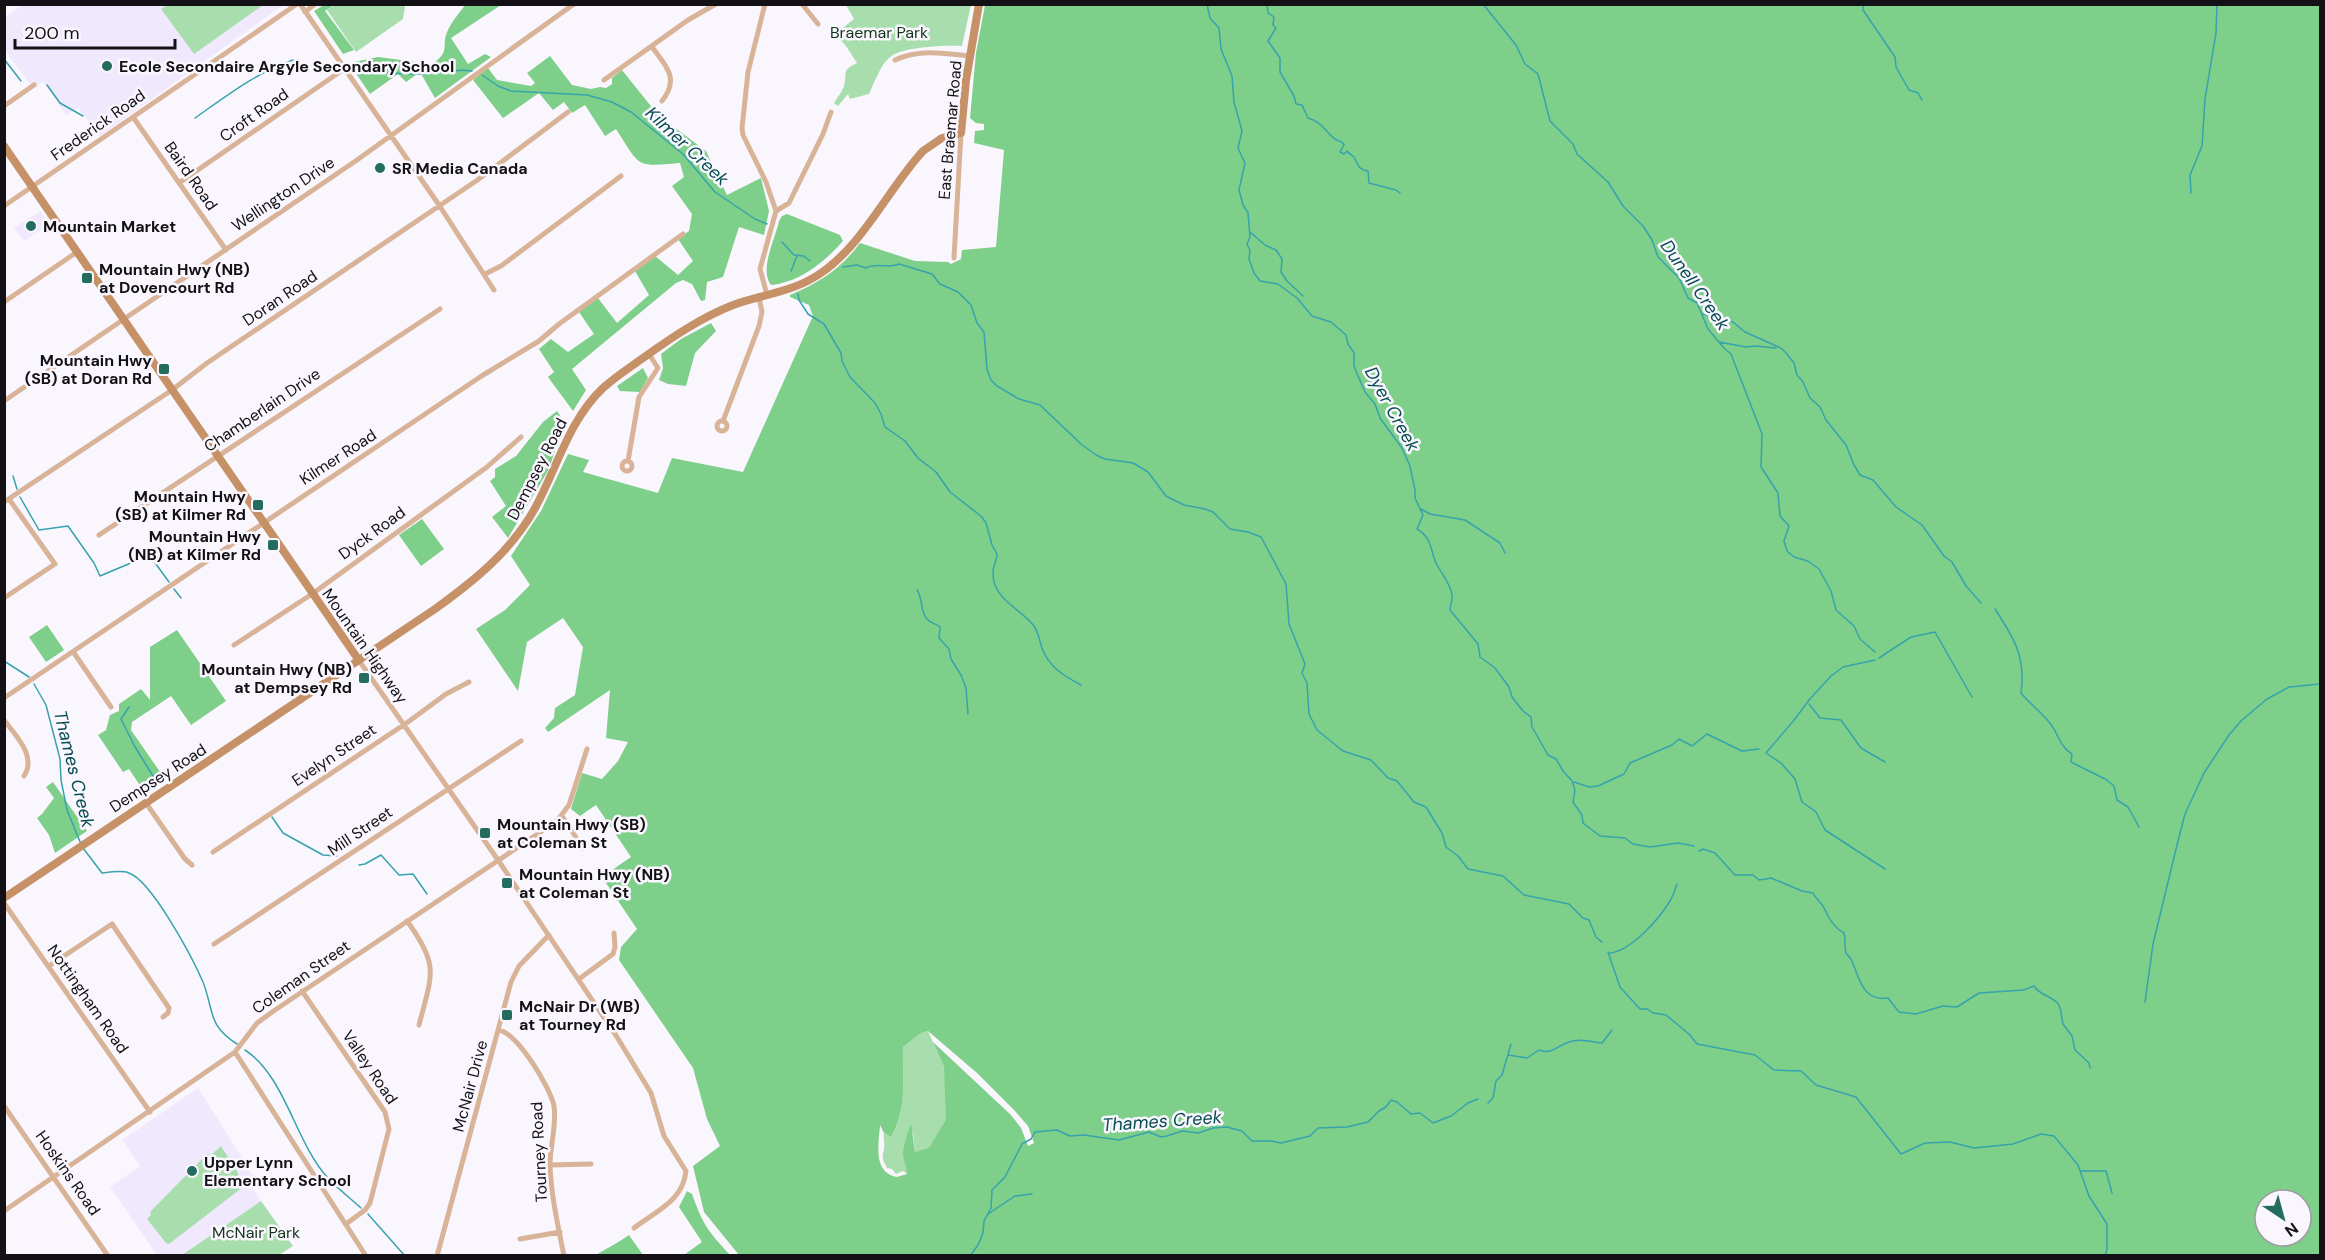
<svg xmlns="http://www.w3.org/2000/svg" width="2325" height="1260" font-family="'DM Sans',sans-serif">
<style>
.built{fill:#f0e8fd}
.green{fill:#a8deae}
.forest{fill:#7ecf8a;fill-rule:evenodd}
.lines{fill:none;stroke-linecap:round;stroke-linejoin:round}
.stream{stroke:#37a3ac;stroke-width:1.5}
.street{stroke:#d8b398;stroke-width:5}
.secondary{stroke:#c69167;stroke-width:8}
.poi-dot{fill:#246b60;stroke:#f9f6fe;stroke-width:2}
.labels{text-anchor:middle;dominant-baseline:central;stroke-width:5;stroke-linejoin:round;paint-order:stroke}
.park-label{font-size:16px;fill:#123419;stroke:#f9f6fe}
.poi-label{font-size:16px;font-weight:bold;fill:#131115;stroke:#f9f6fe;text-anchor:start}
.street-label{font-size:16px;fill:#131115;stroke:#f9f6fe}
.water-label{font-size:18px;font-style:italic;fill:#084d51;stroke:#f9f6fe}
</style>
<rect width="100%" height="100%" fill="#f9f6fe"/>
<path class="built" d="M24,4l259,1 -183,131 -22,-28 -12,7 -23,-33 -10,6 -28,-38 -1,-32z
M40,211l9,13 -25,17 -10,-13z
M198,1088l60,95 -6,5 9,13 -79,54h-25l-47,-68 30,-21 -18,-26z"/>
<path class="green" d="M167,5v-1l96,1 -69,49 -33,-45z
M335,5l69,-1 1,3 -2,12 -47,33 -29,-42z
M846,5h125l-9,41c-16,-1 -56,1 -69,9 -12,7 -18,27 -24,39l-19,5 -2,-5 -10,12 -4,-3c3,-5 8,-11 10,-17 4,-13 -4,-15 13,-23l-11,-17 -11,-12 19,-15z
M928,1031l16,36 2,21v31l-17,30 -14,3 -2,-19c-15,20 -5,21 -6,41l-4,-3 -7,3 -4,-5 -5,-1c-5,-9 -5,-10 -3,-19 1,-6 -1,-10 0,-16l7,4c17,-28 11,-59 12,-90l18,-14z
M221,1146l16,25 6,16 -74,57 -3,-1 -19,-24 4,-4 -1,-3 58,-59 2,3z
M261,1201l32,45 -14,9h-97z"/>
<path class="forest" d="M324,5h10l-9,6 29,39 -11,4 -29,-43z
M465,5h36l-50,33 17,26 17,-10 6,3 -56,41 -15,-26 -14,10 -8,-8 -28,20 -21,-31 29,-6 54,7c21,-14 7,-18 17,-36 4,-8 11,-16 16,-23z
M985,5h1335v1250h-1581l-35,-43 -11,-46 27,-20 -13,-27 -14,-51 -74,-108 2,-13 16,-18 -35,-52 29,-20 -35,-52 -16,11 -9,-7 11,-36 20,6 16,-18 10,-19 -22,-4 4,-48 -62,42 -3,-4 9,-10 1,-10 20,-13 8,-48 -20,-29 -36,24 -9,49 -42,-62 29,-19 25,-25 -19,-29 30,-45 27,-57 21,6 -6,12 75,21 14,-35 71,14 70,-156 -4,-11 -19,-8v-2c29,-12 51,-26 70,-52l55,18 33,1 3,2 10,-5 1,-9 34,-3 8,-97 -30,-7 1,-12 9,-1v-6l-8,-1 -6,-5 6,-65zM928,1031l49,42 38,38 13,15 6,17 -6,3 -7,-18 -10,-13 -78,-73 11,25 2,52 -17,29 -14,4 -4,-28c-3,7 -8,23 -8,30 0,6 4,12 4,20l-10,3c-25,-5 -18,-34 -17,-52l4,8 7,4c17,-29 11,-59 12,-90l18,-14zM2265,1200h36v36h-36z
M550,56l22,29 19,4 9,-2 6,1 6,-4v-6l10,-8 36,45 48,36 21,44 34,-17 8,33 -5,24 -25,-8 -16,50 -16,5 -2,18 -4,1 -9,-17 -9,-4 -7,3 -104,86 14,21 -13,21 -25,-34 6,-5 -15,-23 12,-10 17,13 26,-18 -15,-22 19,-14 19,25 32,-28 -14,-24 20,-15 23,19 15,-14 -15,-22 11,-8 3,-17 -20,-28 12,-9 -4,-14c-46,4 -39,4 -64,-34l-11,7 -20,-31 -13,8 -8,-11 -11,8 -14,-17 -36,25 -30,-38 15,-12 9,12 34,6 4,-3 -8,-10z
M787,214l53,21 3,6c-19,21 -42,41 -72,44 -12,-16 4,-45 8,-64l3,-5z
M711,323l5,8 -21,22 -9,33 -18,-2 -9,-4 4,-12 -2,-14 20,-15z
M643,368l5,10 -8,14 -20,-1 -3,-5z
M557,411l8,12 -4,9 -12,37 -41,69 -16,-21 14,-11 -16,-25 5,-4v-8l21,-13 27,-34z
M422,519l22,30 -23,17 -22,-31z
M47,625l17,25 -18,12 -17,-25z
M177,630l49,71 -35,24 -20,-29 -39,26 -1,8 34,49 -20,14 -16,-24 -6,3 -25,-37 8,-5 4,-15 9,-4v-7l22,-15 9,11v-53z
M53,782l34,49 -32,22 -6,-18 -12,-17 5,-4 12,-16 -8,-11z
M687,1191l5,3c11,31 16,37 38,61h-46l18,-13 -23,-35z
M629,1235l14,20h-47c11,-7 22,-12 33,-20z"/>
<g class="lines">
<path class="stream" d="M1207,4l3,14 9,10 2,21 11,27 2,26 8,29 -4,17 7,15 -6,27 4,15 5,8 2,24 -3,7 3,6 -1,9 5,14 6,8 18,3 19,14 15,18 19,6 15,13 2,9 6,9v13l4,10 7,16 10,12 5,14 22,30 8,18 5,24v8l8,17 -6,14c16,9 13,23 20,36 5,9 14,20 15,30 1,5 -2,10 -2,15l28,34 2,13 15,11 14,19 3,10 11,14 8,6 1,10 16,28 8,4 7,12 9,10 3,9 -2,12 9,13 1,8 17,13 25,2 8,6 17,3 28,-4 16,3
M1267,4l1,9 6,4 -1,8 3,3 -8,13 12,17v14l14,24 2,8 6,1 6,13c17,4 20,21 34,24l2,3 -4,7 4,2 3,-3c2,3 5,4 7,6 4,7 4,13 14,14l1,12 27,7 4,3
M1483,4l33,41 9,19 13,10 12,47 23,23 4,10 31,28 15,24 20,20 9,14 6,17 21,21 9,20 9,5 11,26 16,19 7,6 31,80 -1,33 17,26 2,23 9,10 -5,15 3,10 7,6 14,4 11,8 12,22 5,19 18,16 6,13 15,13
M1863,4v6l32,47 1,10 13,23 9,3 4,7
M4,59l17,22
M358,74c23,-2 44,0 67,0 16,-1 31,-6 47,-3
M482,75l16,11 13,5 76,4 25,7 19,10 52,42 32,38 40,27 12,5
M47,85l13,18 23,13
M195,118c30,-21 62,-46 98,-58
M2191,193l-1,-18 12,-29 3,-47 11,-66 1,-29
M1250,232l15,13 11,5 6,9 -1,13 6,9 16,15
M782,242l12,13 10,1 6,5
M843,267l14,-2 9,3c10,-6 22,1 33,-4l33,10 8,10 18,8 13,13 6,18 7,9 3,37 4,11 6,6 22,13 21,6 41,39 15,11 9,4 28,4 15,9 18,24 18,9 21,4 8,3 17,17 18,3 13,5 25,47 3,40 16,40 -3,9 5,10 2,31 8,16 26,21 28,9 17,18 9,3 17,21 12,5 16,26 4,14 12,9 10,13 35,7 21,19 45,9 14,14 6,2 7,17 6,5
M791,271l6,-15
M798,294l1,6 9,14 16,10 17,29 1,8 8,16 25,26 6,11 4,13 20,14 13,17 18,14 14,20 31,24 5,7 6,22 5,9c0,6 -4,12 -4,18 -1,27 27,36 41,54 5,7 5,14 8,22 7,19 22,28 39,37
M1703,314l30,8 12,10 36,16 5,5 8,10 3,12 6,7 7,16 10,9 6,13 20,25 8,20 6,10 13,5 23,27 26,18 22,31 8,6 14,24 15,17
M1719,342l27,5 9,-1 21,2
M13,476l4,13
M20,497l19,33 29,-4 26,37 6,13 38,-16h15l16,22
M1421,509l9,5 35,6 35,23 5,10
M174,589l7,9
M917,590c6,8 3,22 10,29 4,5 9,4 13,8l-1,11 10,11 2,10 10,16 5,13 2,26
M1995,609c19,29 31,48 26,84 9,11 19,18 28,29 9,10 10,24 23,32l-1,8 36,18 7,6 3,14 11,7 11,20
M1879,658l32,-21 24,-5 37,65
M1875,660l-32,7 -12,9 -22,24 -14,19 -29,34 15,10 14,16 7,23 14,10 9,18 60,39
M4,661l25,16
M34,684l12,21 14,54 1,21 6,30 14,34
M1809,704l11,14 21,2 20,28 24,14
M129,707l-8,12 14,28 23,37
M1574,782l15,5 9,-1 26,-12 6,-11 42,-18 7,-6 13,7 15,-12 35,17 17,-2
M272,817l11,16 40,22 14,1
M83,848l19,25c8,-1 20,-3 27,0 23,8 64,86 74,109 11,28 4,43 34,62
M1699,851l4,-2 12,4 20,22h18l6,5 12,-2 31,13 11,2c3,6 10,11 12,17 4,9 9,18 19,23 2,7 0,13 2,20 2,3 5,5 6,8 7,17 11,41 36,37l11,14 17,2 27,-8 14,1 22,-14 45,-3 10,-4c6,10 21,11 25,19 3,7 2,12 4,19l9,12 3,14 14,13 1,5
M359,865l6,-1 16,-9 18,20 14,-1 14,20
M1608,952l12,35 20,22h7l6,4 13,2 23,19 8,10 58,11 19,15 27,1 15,14 40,12 45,57 24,-11 25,-1 24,6 39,-4 28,-10 13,2 24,29 11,31 18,28v25l-2,7
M1610,953c21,-2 49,-34 60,-52 3,-5 5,-11 7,-17
M2145,1002l8,-58 24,-99 8,-31 19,-41 25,-38 12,-14 26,-22 22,-12 31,-3
M245,1050c40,26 50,91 82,127 10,11 23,21 34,31
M1508,1055l19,3 12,-8c14,5 17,-4 30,-8 11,-4 22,0 33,1l10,-13
M1488,1103l5,-5 3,-17 6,-6 9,-31
M2080,1171h26l6,22
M368,1214l37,42
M988,1214l27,-18 17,-2
M818,1256h4
M899,1256l1,-1
M970,1256l8,-11 5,-12 1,-12 7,-13 1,-18 13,-13 17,-33 9,-5 4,-7 22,-2 13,6 14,-1 35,5 30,-8 12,5 6,-1 15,-5 16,2 15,-5 14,-1 15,4 10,10h19l10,2 29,-7 8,-8 29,-1 21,-5 11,-11 7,-4 5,-7 6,2 14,12 9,-1 13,10 18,-7 17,-13 10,-4"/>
<path class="street" d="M300,4l139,201 55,85
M765,4l-17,68 -6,56 1,7 23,47 10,29 -16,58 7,26
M802,4l16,20
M305,12l10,-8
M652,47c14,19 28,31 10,54
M895,60c24,-11 48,-7 74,-4
M604,80l84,-60 28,-16
M4,106l30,-21
M133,117l93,133
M179,183l165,-114
M4,206l293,-202
M776,211l13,-8 34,-69 8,-22
M954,258l7,-125
M485,274l16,-8 120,-90
M4,302l73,-50
M4,401l353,-241 217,-156
M717 426a5 5 0 1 1 10 0a5 5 0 1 1-10 0Z
M723,421l36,-95 3,-14 -3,-15
M622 466a5 5 0 1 1 10 0a5 5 0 1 1-10 0Z
M628,461l11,-64 19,-29 -9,-14
M4,502l168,-112 35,-27 269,-182 92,-69
M99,535l341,-226
M4,598l51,-34 -46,-65
M234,645l78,-51 175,-127 34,-30
M74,653l37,54
M358,659l140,201 119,177 34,56 13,43 22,35c-3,30 -30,40 -52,57
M4,698l476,-321 59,-36 20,-17 124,-90
M4,720c12,16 33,36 20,56
M146,803l39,56 7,6
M562,816l21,32
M213,852l195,-130 38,-28 23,-12
M4,903l146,209
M407,921c33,45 25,53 12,104
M214,944l307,-203
M49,966l63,-42 57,84 -1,5 -5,4
M579,979l34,-25 2,-7 -1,-14
M302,991l83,121 4,17 -19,74 -5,7 -19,14
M499,1030c19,4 51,57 55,76 3,19 -4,39 -4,59 1,30 8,61 14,91
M235,1052l131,204
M4,1106l104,150
M550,1165l41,-1
M4,1211l231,-159 22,-29 18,-13 282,-189 12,-16 18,-56
M520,1239l40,-7
M437,1256l74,-274 8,-16 30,-31"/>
<path class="secondary" d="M4,146l354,513
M4,898l431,-289c39,-28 75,-57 99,-99 23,-41 34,-89 69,-122 12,-11 26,-20 40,-30 28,-20 57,-40 90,-53 28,-10 59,-13 85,-30 44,-28 70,-86 105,-124l19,-13 19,-5 5,-53 13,-76"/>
</g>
<g class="poi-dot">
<circle cx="107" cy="66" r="6"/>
<circle cx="380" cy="168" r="6"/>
<circle cx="31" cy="226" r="6"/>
<rect x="81" y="272" width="12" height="12" rx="3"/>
<rect x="158" y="363" width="12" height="12" rx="3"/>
<rect x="252" y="499" width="12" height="12" rx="3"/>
<rect x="267" y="539" width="12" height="12" rx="3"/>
<rect x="358" y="672" width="12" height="12" rx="3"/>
<rect x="479" y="827" width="12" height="12" rx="3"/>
<rect x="501" y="877" width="12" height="12" rx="3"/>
<rect x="501" y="1009" width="12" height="12" rx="3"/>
<circle cx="192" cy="1171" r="6"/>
</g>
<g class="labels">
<g class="park-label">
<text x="879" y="32">Braemar Park</text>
<text x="256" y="1232">McNair Park</text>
</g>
<g class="poi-label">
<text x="119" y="66">Ecole Secondaire Argyle Secondary School</text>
<text x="392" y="168">SR Media Canada</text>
<text x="43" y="226">Mountain Market</text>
<text x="99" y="269">Mountain Hwy (NB)<tspan x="99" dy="18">at Dovencourt Rd</tspan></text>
<text x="152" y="360" text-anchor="end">Mountain Hwy<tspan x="152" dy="18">(SB) at Doran Rd</tspan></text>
<text x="246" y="496" text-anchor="end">Mountain Hwy<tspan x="246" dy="18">(SB) at Kilmer Rd</tspan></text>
<text x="261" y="536" text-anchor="end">Mountain Hwy<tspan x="261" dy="18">(NB) at Kilmer Rd</tspan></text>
<text x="352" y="669" text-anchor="end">Mountain Hwy (NB)<tspan x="352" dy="18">at Dempsey Rd</tspan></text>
<text x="497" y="824">Mountain Hwy (SB)<tspan x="497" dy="18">at Coleman St</tspan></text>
<text x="519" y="874">Mountain Hwy (NB)<tspan x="519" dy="18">at Coleman St</tspan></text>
<text x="519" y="1006">McNair Dr (WB)<tspan x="519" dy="18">at Tourney Rd</tspan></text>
<text x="204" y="1162">Upper Lynn<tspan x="204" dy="18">Elementary School</tspan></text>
</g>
<g class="street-label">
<text transform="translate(254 115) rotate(-35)">Croft Road</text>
<text transform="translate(98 125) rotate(-35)">Frederick Road</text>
<text transform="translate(950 130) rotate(-85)">East Braemar Road</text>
<text transform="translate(191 176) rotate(55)">Baird Road</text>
<text transform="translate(283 194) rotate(-34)">Wellington Drive</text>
<text transform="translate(280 298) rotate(-34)">Doran Road</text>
<text transform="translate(262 410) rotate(-34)">Chamberlain Drive</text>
<text transform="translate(338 457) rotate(-33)">Kilmer Road</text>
<text transform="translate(537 469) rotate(-63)">Dempsey Road</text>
<text transform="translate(372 533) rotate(-36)">Dyck Road</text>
<text transform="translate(365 646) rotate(55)">Mountain Highway</text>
<text transform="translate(334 755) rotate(-34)">Evelyn Street</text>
<text transform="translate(158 778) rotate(-33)">Dempsey Road</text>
<text transform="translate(360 831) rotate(-34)">Mill Street</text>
<text transform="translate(301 977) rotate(-35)">Coleman Street</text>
<text transform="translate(88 999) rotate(55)">Nottingham Road</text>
<text transform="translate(370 1067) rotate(56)">Valley Road</text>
<text transform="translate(470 1086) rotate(-75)">McNair Drive</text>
<text transform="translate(539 1152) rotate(-93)">Tourney Road</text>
<text transform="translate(68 1173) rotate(55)">Hoskins Road</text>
</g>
<g class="water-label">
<text transform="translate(687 146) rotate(43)">Kilmer Creek</text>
<text transform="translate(1695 285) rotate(55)">Dunell Creek</text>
<text transform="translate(1392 409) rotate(61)">Dyer Creek</text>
<text transform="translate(74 769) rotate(76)">Thames Creek</text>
<text transform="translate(1162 1121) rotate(-4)">Thames Creek</text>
</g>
</g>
<rect width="2325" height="1260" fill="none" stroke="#131115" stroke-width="12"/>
<g transform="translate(2283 1218) rotate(144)"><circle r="28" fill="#f9f6fe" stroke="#9d9aa1" stroke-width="1.5"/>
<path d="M0-4.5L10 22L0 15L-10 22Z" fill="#246b60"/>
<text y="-9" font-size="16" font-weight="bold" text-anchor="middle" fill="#131115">N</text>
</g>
<path d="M15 39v9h160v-9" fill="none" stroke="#131115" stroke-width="3"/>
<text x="24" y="39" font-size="18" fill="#131115" stroke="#f9f6fe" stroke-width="4.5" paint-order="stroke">200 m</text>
</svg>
